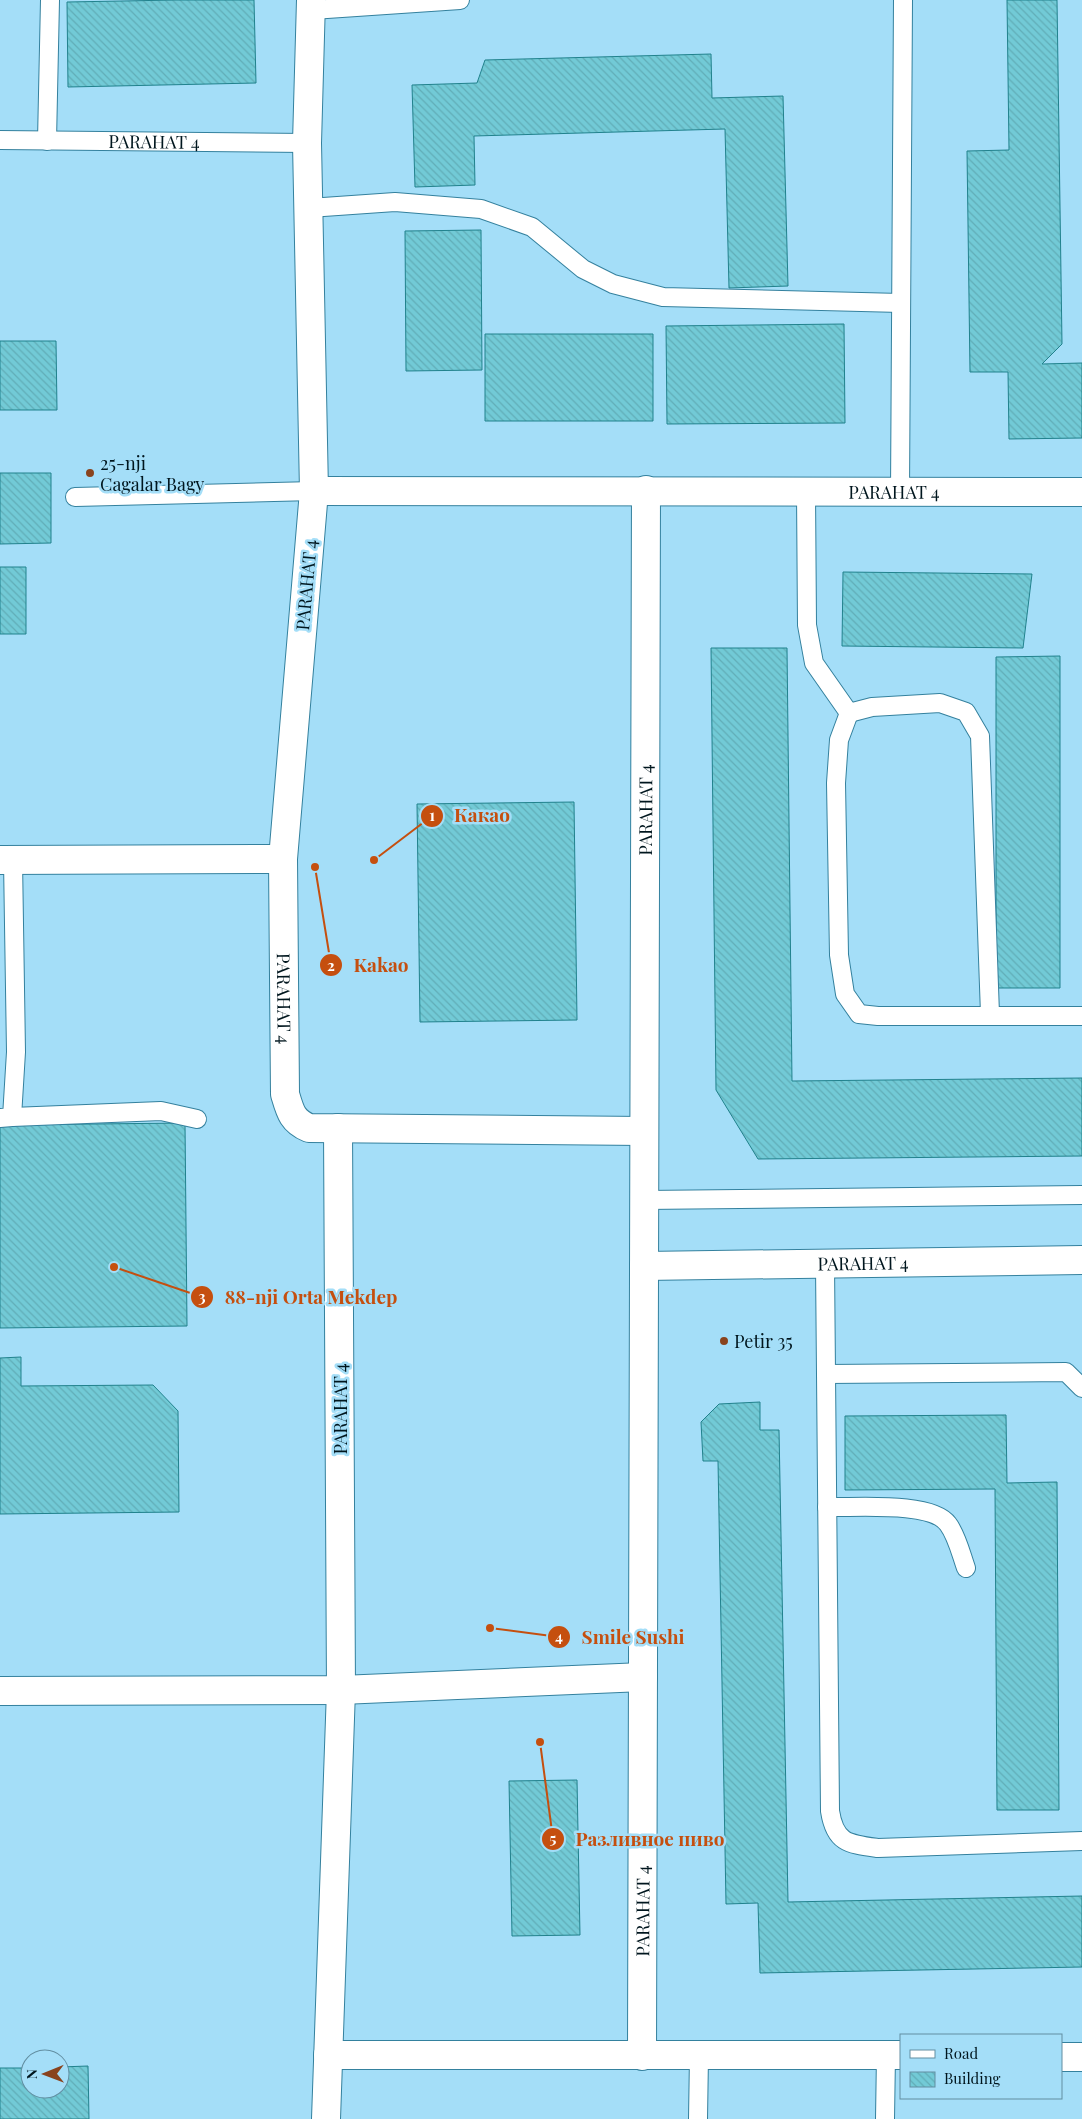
<svg xmlns="http://www.w3.org/2000/svg" width="1082" height="2119" font-family="'Playfair Display',serif">
<style>
.building{fill:url(#building-back-hatch);stroke:#21828d}
.lines{fill:none;stroke-linecap:round;stroke-linejoin:round}
.lane-casing{stroke:#34819e;stroke-width:20}
.street-casing{stroke:#34819e;stroke-width:30}
.lane{stroke:#fff;stroke-width:18}
.street{stroke:#fff;stroke-width:28}
.poi-dot{fill:#89431d;stroke:#a4def8;stroke-width:2}
.labels{text-anchor:middle;dominant-baseline:central;stroke-width:5;stroke-linejoin:round;paint-order:stroke}
.street-label{font-size:18px;fill:#00161e;stroke:#a4def8}
.poi-label{font-size:18px;fill:#00161e;stroke:#a4def8;text-anchor:start}
.leader{fill:none;stroke:#c54f0f;stroke-width:2}
.callout-dot{fill:#c54f0f;stroke:#a4def8;stroke-width:2}
.mark-label{font-size:15px;text-anchor:middle;font-weight:bold;fill:#fff}
.callout-label{font-size:19px;text-anchor:middle;font-weight:bold;fill:#c54f0f;stroke:#a4def8;stroke-width:5;stroke-linejoin:round;paint-order:stroke}
</style>
<defs>
<pattern id="building-back-hatch" width="6" height="6" patternUnits="userSpaceOnUse" patternTransform="scale(1.25)"><rect width="6" height="6" fill="#72cad6"/><path d="M-1 5l2 2M0 0l6 6M5-1l2 2" fill="none" stroke="#61adb7"/></pattern>
</defs>
<rect width="100%" height="100%" fill="#a4def8"/>
<path class="building" d="M176,0h78l2,83 -188,4 -1,-85z
M1007,0h50l5,344 -20,20 40,-1v75l-73,1 -1,-67h-38l-3,-221 42,-1z
M711,54l1,44 71,-2 5,190 -59,2 -4,-159 -251,7 1,49 -60,2 -3,-102 65,-2 8,-23z
M481,230l1,140 -76,1 -1,-140z
M844,324l1,99 -178,1 -1,-98z
M485,334h168v87h-168z
M0,341h56l1,69h-57z
M0,473h51v70l-51,1z
M0,567h26v67h-26z
M843,572l189,2 -9,74 -181,-2z
M711,648h76l5,433 290,-3v78l-324,3 -42,-69z
M1060,656v332h-64v-331z
M574,802l3,218 -157,2 -3,-218z
M185,1123l2,203 -187,2v-203z
M21,1357v29l132,-1 25,26 1,101 -179,2v-156z
M760,1402v28h19l9,472 294,-6v71l-322,6 -2,-70 -32,1 -8,-443h-15l-2,-39 18,-18z
M1006,1415l1,68 50,-1 2,328h-62l-2,-321 -150,1v-74z
M577,1780l3,155 -68,1 -3,-155z
M88,2066l1,53h-89v-51h30v21h30v-22z"/>
<g class="lines">
<defs>
<g id="lane">
<path d="M312,10l148,-10"/>
<path id="s1" d="M0,140l307,3"/>
<path d="M47,141l3,-141"/>
<path d="M309,208l86,-6 86,7 51,18 51,42 30,15 50,13 238,6"/>
<path d="M806,492l1,133 7,38 35,50"/>
<path d="M900,493l3,-493"/>
<path d="M75,497l239,-6"/>
<path d="M849,713l-10,27 -3,43 3,172 6,39 14,20 19,2h204"/>
<path d="M849,713l23,-6 68,-4 26,9 14,24 10,278"/>
<path d="M12,1117l149,-6 36,8"/>
<path d="M0,1118l12,-1 4,-65 -3,-192"/>
<path d="M644,1200l438,-5"/>
<path d="M825,1264l5,547c5,32 18,33 48,37l204,-7"/>
<path d="M826,1374l240,-2 16,16"/>
<path d="M827,1507c27,1 105,-6 121,17 9,12 13,30 18,44"/>
<path d="M698,2119l1,-63"/>
<path d="M885,2119l1,-64"/>
</g>
<g id="street">
<path id="s2" d="M311,0l-4,143 7,348 -31,368 2,235c5,17 7,27 24,34l335,3"/>
<path id="s3" d="M314,491l768,1"/>
<path d="M0,860l283,-1"/>
<path id="s4" d="M644,1266l438,-6"/>
<path d="M0,1691l341,-1 302,-13"/>
<path d="M328,2055h573"/>
<path id="s5" d="M642,2056l4,-1566"/>
<path d="M1061,2057h21"/>
<path d="M326,2119l15,-429 -3,-562"/>
</g>
</defs>
<use href="#lane" class="lane-casing"/>
<use href="#street" class="street-casing"/>
<use href="#lane" class="lane"/>
<use href="#street" class="street"/>
</g>
<g class="poi-dot">
<circle cx="90" cy="473" r="5"/>
<circle cx="724" cy="1341" r="5"/>
</g>
<g class="labels">
<g class="street-label">
<text stroke="none"><textPath href="#s1" startOffset="154">PARAHAT 4</textPath></text>
<text stroke="none"><textPath href="#s3" startOffset="580">PARAHAT 4</textPath></text>
<text transform="translate(306 585) rotate(-85)">PARAHAT 4</text>
<text stroke="none"><textPath href="#s5" startOffset="1246">PARAHAT 4</textPath></text>
<text stroke="none"><textPath href="#s2" startOffset="1000">PARAHAT 4</textPath></text>
<text stroke="none"><textPath href="#s4" startOffset="219">PARAHAT 4</textPath></text>
<text transform="translate(340 1409) rotate(-90)">PARAHAT 4</text>
<text stroke="none"><textPath href="#s5" startOffset="145">PARAHAT 4</textPath></text>
</g>
<g class="poi-label">
<text x="100" y="463">25-nji<tspan x="100" dy="21">Cagalar Bagy</tspan></text>
<text x="734" y="1341">Petir 35</text>
</g>
</g>
<path class="leader" d="M374 860L432 816M315 867L331 965M114 1267L202 1297M490 1628L559 1637M540 1742L553 1839"/>
<g class="callout-dot">
<circle cx="374" cy="860" r="5"/>
<circle cx="315" cy="867" r="5"/>
<circle cx="114" cy="1267" r="5"/>
<circle cx="490" cy="1628" r="5"/>
<circle cx="540" cy="1742" r="5"/>
<circle cx="432" cy="816" r="12"/>
<circle cx="331" cy="965" r="12"/>
<circle cx="202" cy="1297" r="12"/>
<circle cx="559" cy="1637" r="12"/>
<circle cx="553" cy="1839" r="12"/>
</g>
<g class="mark-label">
<text x="432" y="821">1</text>
<text x="331" y="971">2</text>
<text x="202" y="1302">3</text>
<text x="559" y="1642">4</text>
<text x="553" y="1844">5</text>
</g>
<g class="callout-label">
<text x="482" y="822">Какао</text>
<text x="381" y="972">Kakao</text>
<text x="311" y="1304">88-nji Orta Mekdep</text>
<text x="633" y="1644">Smile Sushi</text>
<text x="650" y="1846">Разливное пиво</text>
</g>
<rect x="900" y="2034" width="162" height="65" fill="#a4def8" stroke="#628ea1"/>
<rect x="910" y="2050" width="25" height="8" fill="#ffffff" stroke="#628ea1"/>
<text x="944" y="2059" font-size="15" fill="#00161e">Road</text>
<rect x="910" y="2072" width="25" height="15" fill="url(#building-back-hatch)" stroke="#628ea1"/>
<text x="944" y="2084" font-size="15" fill="#00161e">Building</text>
<g transform="translate(45 2074) rotate(269)"><circle r="24" fill="#a4def8" stroke="#628ea1"/>
<path d="M0-4L9 19L0 12L-9 19Z" fill="#89431d"/>
<text y="-8" font-size="14" font-weight="bold" text-anchor="middle" fill="#00161e">N</text>
</g>
</svg>
